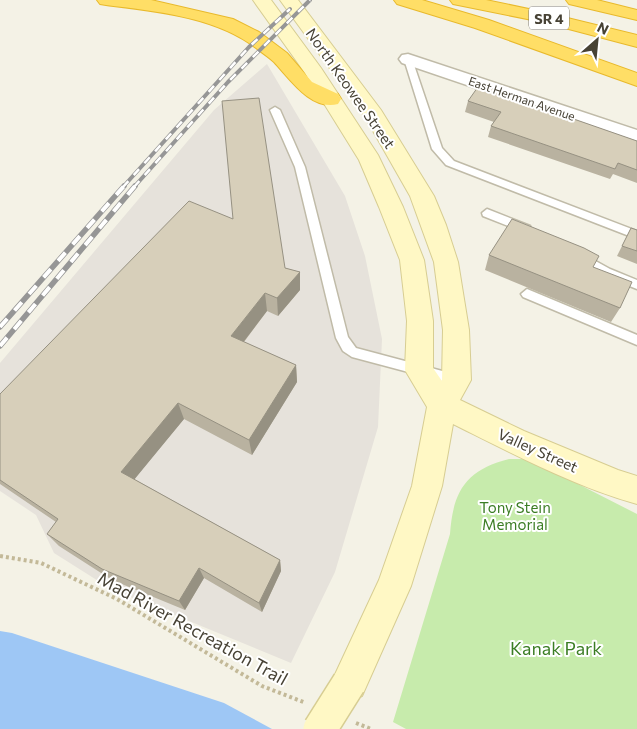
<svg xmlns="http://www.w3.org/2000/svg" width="637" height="729" font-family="Commissioner,sans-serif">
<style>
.industrial{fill:#e6e2db}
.green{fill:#c7ebac}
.water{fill:#9ec7f5}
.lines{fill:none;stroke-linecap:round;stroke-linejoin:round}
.service-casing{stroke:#c0bba8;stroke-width:3}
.minor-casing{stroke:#c0bba8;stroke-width:3}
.secondary-casing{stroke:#d7cd92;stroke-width:2}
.motorway-casing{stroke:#e8b92c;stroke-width:2}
.path{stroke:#c3b998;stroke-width:4;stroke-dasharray:3 3;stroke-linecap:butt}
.service{fill:#fff;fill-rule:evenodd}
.minor{fill:#fff;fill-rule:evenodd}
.secondary{fill:#fff8c5;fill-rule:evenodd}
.motorway{fill:#ffde66;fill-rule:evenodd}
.rail-far1-casing{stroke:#969696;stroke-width:4}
.rail-casing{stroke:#969696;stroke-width:5.5}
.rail-far1{stroke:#fff;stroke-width:2.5;stroke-dasharray:8;stroke-linecap:butt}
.rail{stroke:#fff;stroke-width:4;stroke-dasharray:11;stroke-linecap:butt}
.secondary-bridge-casing{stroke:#d7cd92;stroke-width:36;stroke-linecap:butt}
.secondary-bridge{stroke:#fff8c5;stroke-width:33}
.wall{fill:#b9b2a0}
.shaded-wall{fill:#969182}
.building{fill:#d7cfba;stroke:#969182}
.labels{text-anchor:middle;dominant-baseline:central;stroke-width:4;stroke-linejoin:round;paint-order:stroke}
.far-street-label{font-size:12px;fill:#474235;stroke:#fff}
.shield{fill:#fff;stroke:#7e7b72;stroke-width:1}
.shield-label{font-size:14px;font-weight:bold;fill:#474235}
.street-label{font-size:15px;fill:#474235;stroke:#fff}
.park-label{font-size:15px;fill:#3b7d24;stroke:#fff}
.near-street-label{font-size:18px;fill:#474235;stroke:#fff}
.near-park-label{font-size:18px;fill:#3b7d24;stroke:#fff}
</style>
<rect width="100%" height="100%" fill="#f4f2e6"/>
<path class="industrial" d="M267,64l78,132 20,60 17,83 -4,88 -43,145 -44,91 -180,-74 -57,-36 -18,-38 -36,-24v-128l214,-253z"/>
<path class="green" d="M509,459h20l108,55v215h-231l-13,-7 57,-188c3,-43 16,-64 59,-75z"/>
<path class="water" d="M0,631l12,2 212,70 48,26h-272z"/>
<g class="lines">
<defs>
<path id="service" d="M408,56l4,3 30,89 12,13 183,70v8l-191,-74 -14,-16 -28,-90z
M275,107l5,3 25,57 43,170 8,11 105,28 2,4 -2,4 -4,1 -105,-28 -9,-6 -7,-13 -41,-171 -25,-57z
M487,209l43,17 1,3 -5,4 -43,-17 -1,-3z
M581,253l29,16 27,11v9l-35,-14 -25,-15 -2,-3z
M527,289l110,46v10l-114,-48 -2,-3z"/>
<path id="minor" d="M408,54l229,76v13l-235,-80 -3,-4 3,-4z"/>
<path id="secondary" d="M253,0h18l50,68 57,87 25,52 21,53 9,61v47l9,13 1,-51 -9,-68 -24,-66 -45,-79 -85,-117h18l83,110 53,86 12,29 12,37 11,68 2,50 -11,20 64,31 94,39 19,6v28c-62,-17 -126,-51 -184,-80l-11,62 -31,100 -49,110 -13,5 -13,-5 -5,-13 48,-103 33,-94 15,-79 -22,-37 2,-49 -7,-61 -21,-53 -20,-47 -54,-87z"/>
<path id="motorway" d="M97,0h54l82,19 26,13 28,21 25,29 26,12 3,5 -3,5c-27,7 -48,-25 -64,-42 -5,-5 -12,-9 -18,-14 -40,-31 -101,-37 -150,-43l-6,-1z
M394,0h28l67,20 148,53v13l-162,-58 -78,-24z
M450,0h36l57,12 94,23v12l-95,-25 -89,-18z
M566,0h31l40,10v10l-68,-16z"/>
</defs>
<use href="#service" class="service-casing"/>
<use href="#minor" class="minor-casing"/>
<use href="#secondary" class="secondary-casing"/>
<use href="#motorway" class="motorway-casing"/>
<path class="path" d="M0,556l41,7 76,36 145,87 44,17
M356,723l15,6"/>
<use href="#service" class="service"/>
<use href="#minor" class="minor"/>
<use href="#secondary" class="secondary"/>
<use href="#motorway" class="motorway"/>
<defs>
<path id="rail-far1" d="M123,187l126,-140 41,-38
M134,187l94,-105 82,-82"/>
<path id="rail" d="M0,327l124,-141
M0,346l135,-160"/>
</defs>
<use href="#rail-far1" class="rail-far1-casing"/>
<use href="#rail" class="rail-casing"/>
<use href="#rail-far1" class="rail-far1"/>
<use href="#rail" class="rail"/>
<defs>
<path id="secondary-bridge" d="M320,729l29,-46"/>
</defs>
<use href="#secondary-bridge" class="secondary-bridge-casing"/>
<use href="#secondary-bridge" class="secondary-bridge"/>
</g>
<path class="wall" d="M501,91l-1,3 137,47v42l-24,-9 -3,5 -122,-42 3,-11 3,-4 -29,-10 3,-11z
M631,228l6,2v34l-20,-8z
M489,255l104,12 27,41 -9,14 -126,-52z
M285,268l15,4v18l-22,26 -11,-5 -23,31 52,23 1,17 -45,73 -68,-36 -50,60 146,81 1,11 -19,41 -58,-34 -19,32 -73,-30 -53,-34 -12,-12 9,-12 -56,-38v-90z"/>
<path class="shaded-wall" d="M300,272v18l-22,26 -1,-18z
M265,293l2,18 -32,42 -4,-17z
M296,365l1,17 -45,73 -3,-15z
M178,403l6,16 -55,67 -8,-14z
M280,560l1,11 -19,41 -3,-9z
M199,568l5,10 -19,32 -6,-9z"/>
<path class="building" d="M480,84l21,7 -2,2 138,48v29l-19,-7 -3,6 -124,-43 10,-14 -33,-11z
M259,98l26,170 15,4 -23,26 -12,-5 -34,43 65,29 -47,75 -71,-37 -57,69 159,88 -21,43 -60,-35 -20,33 -77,-32 -55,-35 11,-15 -58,-39v-86l189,-193 44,18 -11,-118z
M512,219l72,29 15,8 -6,11 39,15 -12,26 -131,-53z
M631,228l6,2v21l-15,-5z"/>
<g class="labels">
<g class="far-street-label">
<text transform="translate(522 98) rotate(19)">East Herman Avenue</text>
</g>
<rect class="shield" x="529" y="6.5" width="40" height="23" rx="4"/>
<g class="shield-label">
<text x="549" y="18">SR 4</text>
</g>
<g class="street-label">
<text transform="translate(351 88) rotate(55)">North Keowee Street</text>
<text transform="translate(538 450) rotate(24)">Valley Street</text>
</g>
<g class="park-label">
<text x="515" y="507">Tony Stein<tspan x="515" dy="17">Memorial</tspan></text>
</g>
<g class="near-street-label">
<text transform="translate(193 628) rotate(29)">Mad River Recreation Trail</text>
</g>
<g class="near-park-label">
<text x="556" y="648">Kanak Park</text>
</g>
</g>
<g transform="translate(597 40) rotate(27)" stroke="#ffffff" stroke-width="4" paint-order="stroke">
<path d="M0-4L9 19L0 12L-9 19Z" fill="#474235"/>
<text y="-8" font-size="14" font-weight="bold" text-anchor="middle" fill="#474235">N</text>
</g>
</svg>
